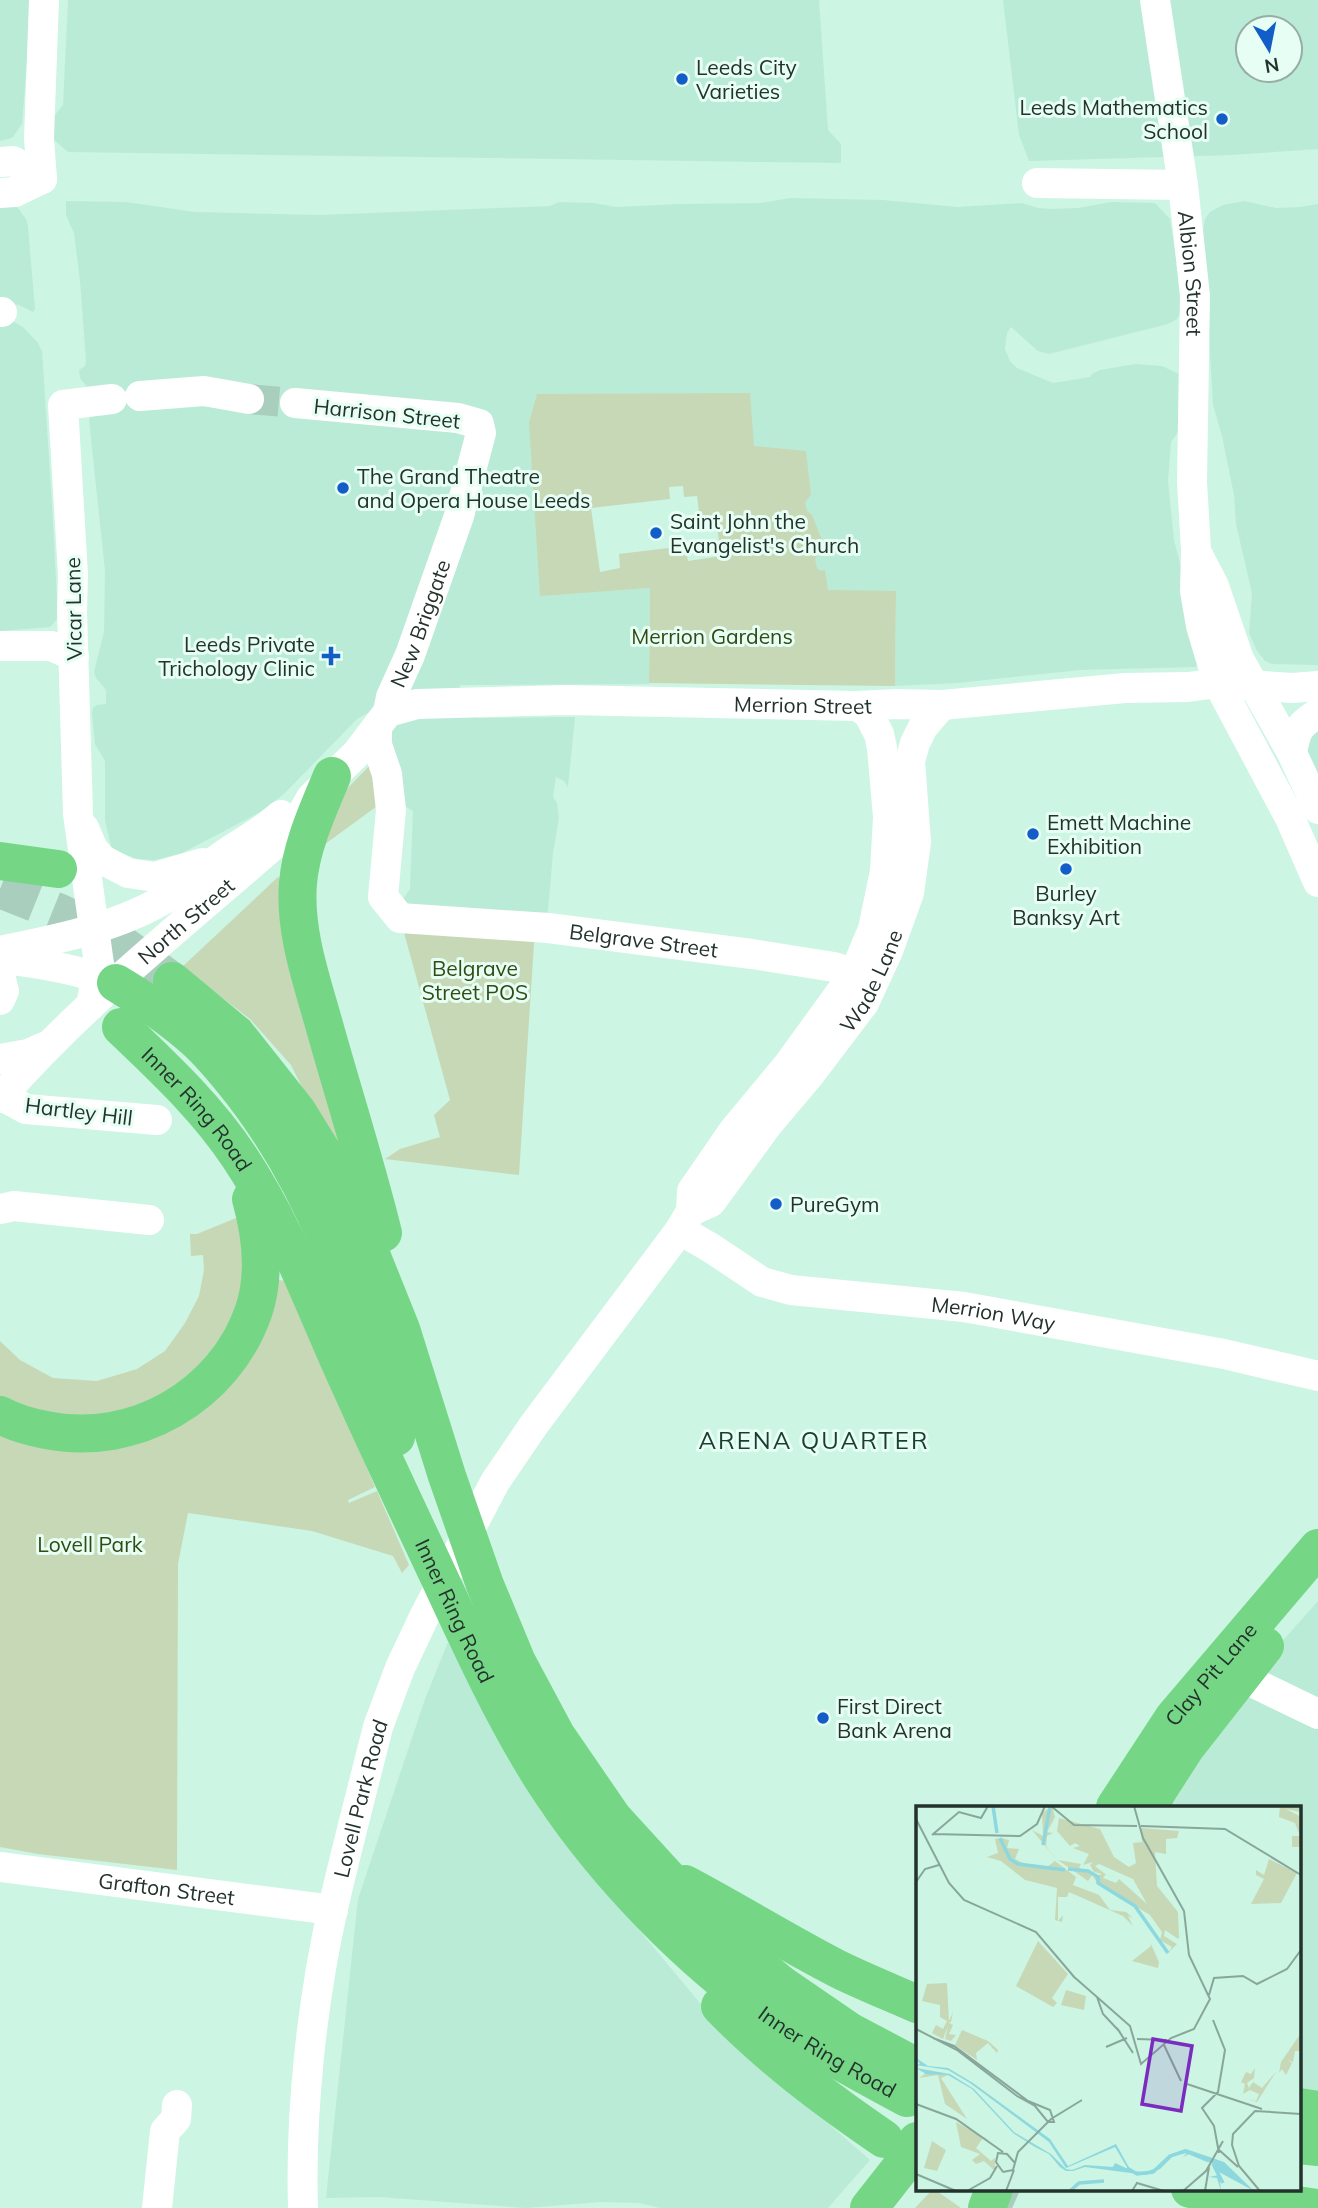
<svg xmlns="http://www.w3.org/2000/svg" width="1318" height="2208" font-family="Mulish,sans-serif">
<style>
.built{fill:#baebd6;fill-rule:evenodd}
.green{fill:#c7d8b6;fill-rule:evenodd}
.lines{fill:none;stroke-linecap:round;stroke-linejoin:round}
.minor-tunnel{stroke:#aacebe;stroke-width:30;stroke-dasharray:30 15;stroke-linecap:butt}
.highway-tunnel{stroke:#aacebe;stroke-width:38;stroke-dasharray:38 19;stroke-linecap:butt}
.minor{stroke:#fff;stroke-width:30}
.highway{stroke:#75d786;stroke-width:38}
.poi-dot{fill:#125dc8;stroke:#e6fef3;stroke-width:2.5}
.labels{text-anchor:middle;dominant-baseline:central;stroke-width:6;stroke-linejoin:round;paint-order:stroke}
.poi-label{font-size:21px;fill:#23332c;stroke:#e6fef3;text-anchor:start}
.street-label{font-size:21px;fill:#23332c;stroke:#e6fef3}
.park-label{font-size:21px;fill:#324a14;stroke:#e6fef3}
.quarter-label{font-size:24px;letter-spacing:2px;fill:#193e30;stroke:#e6fef3}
.inset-river{fill:none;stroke:#8dd8df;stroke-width:3.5}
.inset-road{fill:none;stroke:#88a79a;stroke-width:2}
.view{fill:#7b2cbf;fill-opacity:0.15;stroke:#7b2cbf;stroke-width:3.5}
.inset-edge{fill:none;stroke:#23332c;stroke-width:3.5}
</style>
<rect width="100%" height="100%" fill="#ccf5e3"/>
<path class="built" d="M0,0h32l-10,124 -10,14 -12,3z
M68,0h751l9,130 13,14v19l-773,-11 -14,-12 -3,-20 12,-15z
M1003,0h315v149l-86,6 -203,6 -10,-26zM1248,28h42v42h-42z
M790,198l93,2 75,7 64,-4 16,5 14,1 26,-1 34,-6 40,1 4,1 14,15 12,76v15l-5,9 -9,5 -119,30 -11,-3 -27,-24 -4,6 -2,16 5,12 7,7 36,15 37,-6 2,-3 8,-4 35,-6 27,2 17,8 3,6 -2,49 -9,13 -3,39 6,59 16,62 11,62 -6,3 -115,3 -122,13 -63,3 1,-94 -123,-2 -19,-144 -217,-52 3,201 110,-7 -1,96 -189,1v9l-60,1 -43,24 -73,75 -24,18 -30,16 -48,25 -27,7 -17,-1 -26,-9 -7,-29v-60l-10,-17 -3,-31 1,-5 4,-3 9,-1v-14l-10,-12 -2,-6 10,-40 1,-61 -16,-151 2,-7 -4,-26 -7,-9 -1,-8 6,-4 1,-5 -6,-80 -6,-48 -8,-18v-14l60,1 69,10 124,3 231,-9 9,-4 35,1 22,4 62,-3 82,-1z
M1244,201l32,7 25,-1 17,-3v461l-46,-1 -7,-3 -8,-10 -8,-18 3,-40 -16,-69 -2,-29 -12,-59 -9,-31 -10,-175 2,-11 5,-7 13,-7z
M0,203l13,2 5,3 8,11 2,7 7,83 -2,3 -14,-7 -19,-3z
M0,320l12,1 11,6 15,16 4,8 10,153 6,114 -8,9 -50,4z
M470,712l9,6 96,-1 -7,70 -4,-6 -8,-4 -3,20 4,6 2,15 -6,35 -5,58 -4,7 -137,-9 -4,-10 7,-10 3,-78 -13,-8 -13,-66 10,-19z
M1318,722v59l-14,-28z
M1318,1601v495l-19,-2v-287h-135l91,-135z
M448,1642l93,170 183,220 146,128 -42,48h-168l-21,-5 -39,-1 -74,6 -147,-11 -53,1 32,-299 67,-200z"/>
<path class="green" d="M750,393l4,53 52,5 5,44 -6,7 2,9 5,4 15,38 -8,1 -4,5 2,9 3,3 5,-1 3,20 68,1 -1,95 -246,-3 1,-95 -110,8 -11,-173 8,-29zM683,486l1,11 13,-1 3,24 16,-1 5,37 -33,5 -3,-15 -66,8 1,14 -20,4 -9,-64 79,-9 -1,-12z
M373,762l11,39 -63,46 24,-56z
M278,877l4,3 60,274 -24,-35 -27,-54 -41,-46 -68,-52z
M400,918l135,10 -16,247 -134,-16 15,-10 40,-12 -6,-22 16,-15z
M241,1216l14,67 -54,95 -102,45 -99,-21v-61l20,19 33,18 44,3 40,-12 28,-18 20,-28 14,-27 5,-26 -1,-15 -12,1 -1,-22h7z
M277,1280l10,1 88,206 -27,13 1,3 28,-12 32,74 -7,8 -9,-17 -81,-25 -124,-18 -10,51 -1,306 -139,-16 -38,-7v-411l42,12 48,4 43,-6 45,-19z
M933,2189h1l27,19h-46z"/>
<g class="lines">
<path class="minor-tunnel" d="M249,399l46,4"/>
<path class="highway-tunnel" d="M0,889l60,24 53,25 59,43
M979,2189l42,19"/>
<g class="minor">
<path id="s1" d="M1155,0l28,185 12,111 -3,186 4,68 -1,41 6,35 17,57 72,135 28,64"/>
<path d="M0,162l13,-1 29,18"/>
<path d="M42,179l-3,-41 5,-138"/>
<path d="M1037,183l146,2"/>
<path d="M0,193l15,-1 27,-13"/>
<path d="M0,312h2"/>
<path d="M140,396l64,-5 45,8"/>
<path d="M1199,557l15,29 25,73 53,94 26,56"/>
<path d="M0,646h51l23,10"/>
<path id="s2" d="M388,712l29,-8 149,-4 291,6 40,-2 45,1 183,-17 63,-1 30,-4 74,5 26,-2"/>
<path id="s3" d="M377,728v17l10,29 4,36 -8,87 17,21 148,10 204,26 82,13 20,7 7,13 3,16"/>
<path d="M1292,753c4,-23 6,-27 26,-40"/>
<path d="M84,828l9,21 10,11 25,13 27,4 48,-14"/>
<path d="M0,951c59,-12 121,-24 173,-57 16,-10 30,-25 46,-36 21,-15 43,-26 62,-43"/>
<path d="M3,959c38,4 76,11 112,24"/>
<path d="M0,975l4,16 -4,9"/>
<path d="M91,1005l8,-41 -21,-150 -6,-203 1,-36 -10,-170 49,-6"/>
<path d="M0,1059l28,-5 16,-7"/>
<path d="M2,1096l24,13 131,11"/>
<path id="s4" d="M0,1098c85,-97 186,-176 283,-261l14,-15 14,-24 46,-45 31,-41 3,-15 19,-42 49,-139 22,-83 -2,-9 -21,-6 -163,-15"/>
<path d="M0,1209l14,-3 135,14"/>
<path id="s5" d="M691,1211l20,-9 57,-78 43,-51 53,-70 24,-52 21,-58 7,-51 -6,-81 5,-18 8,-16 19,-22"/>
<path id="s6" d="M680,1230l31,18 51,34 29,8 173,17 260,47 94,22"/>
<path d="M1242,1676l14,8 62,30"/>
<path id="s7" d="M0,1867l333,43"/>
<path d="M157,2208l8,-77 11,-12 1,-14"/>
<path id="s8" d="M303,2208c-3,-96 9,-207 30,-300 14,-61 30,-121 45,-181l22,-59 25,-53 70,-133 38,-56 147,-196 11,-19 1,-20 42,-61 54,-65 66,-91 19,-45 12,-58 3,-54 -6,-69 -3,-14 -11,-21 -11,-7"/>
</g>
<g class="highway">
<path d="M332,776c-14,34 -31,70 -34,107 -4,49 14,98 27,145 19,68 41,136 58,205"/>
<path d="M0,861l58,8"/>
<path d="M172,981l64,53 61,77 29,47 30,59 45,112 46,147 38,109 32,77 39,73 57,83 106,116 63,51 67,46 68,36"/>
<path d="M116,983c25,15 51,32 74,52 16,13 30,30 43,46 86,105 123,229 163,356"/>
<path id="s9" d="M121,1027c43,41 86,81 119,131 47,71 75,151 110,227 29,65 59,128 89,192 32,69 63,137 103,201 53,84 133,169 213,228 48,36 100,64 152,92"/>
<path d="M0,1415c15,8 29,12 46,15 88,18 179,-34 208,-120 12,-37 7,-75 -3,-111"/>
<path id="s10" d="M1115,1807l59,-90 144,-169"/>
<path d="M1150,1807l7,-15 29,-45 79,-101"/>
<path d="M685,1884c53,28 104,60 157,87 25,12 50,22 75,33"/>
<path d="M720,2006c49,51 107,94 164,133"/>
<path d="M1299,2107l19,3"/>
<path d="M1299,2145l19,2"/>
<path d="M1190,2189l126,19"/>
<path d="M869,2208l33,-42 15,-25"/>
<path d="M987,2208l7,-19"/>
</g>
</g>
<g class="poi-dot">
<circle cx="682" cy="79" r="7"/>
<circle cx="1222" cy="119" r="7"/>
<circle cx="343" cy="488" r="7"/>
<circle cx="656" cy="533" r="7"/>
<path d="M327.5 645.5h7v7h7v7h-7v7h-7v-7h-7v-7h7z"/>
<circle cx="1033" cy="834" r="7"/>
<circle cx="1066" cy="869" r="7"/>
<circle cx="776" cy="1204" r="7"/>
<circle cx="823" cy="1718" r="7"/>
</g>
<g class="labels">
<g class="poi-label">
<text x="696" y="67">Leeds City<tspan x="696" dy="24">Varieties</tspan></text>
<text x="1208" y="107" text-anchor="end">Leeds Mathematics<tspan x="1208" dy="24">School</tspan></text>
<text x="357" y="476">The Grand Theatre<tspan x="357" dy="24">and Opera House Leeds</tspan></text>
<text x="670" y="521">Saint John the<tspan x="670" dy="24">Evangelist's Church</tspan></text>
<text x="315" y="644" text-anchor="end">Leeds Private<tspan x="315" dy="24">Trichology Clinic</tspan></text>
<text x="1047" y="822">Emett Machine<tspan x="1047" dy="24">Exhibition</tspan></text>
<text x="1066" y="893" text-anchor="middle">Burley<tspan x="1066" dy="24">Banksy Art</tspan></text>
<text x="790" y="1204">PureGym</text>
<text x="837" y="1706">First Direct<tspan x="837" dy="24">Bank Arena</tspan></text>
</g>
<g class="street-label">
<text stroke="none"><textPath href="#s1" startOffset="276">Albion Street</textPath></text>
<text transform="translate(387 413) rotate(6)">Harrison Street</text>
<text transform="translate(73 609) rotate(-91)">Vicar Lane</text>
<text stroke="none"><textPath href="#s4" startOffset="644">New Briggate</textPath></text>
<text stroke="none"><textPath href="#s2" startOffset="416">Merrion Street</textPath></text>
<text stroke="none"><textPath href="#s4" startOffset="257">North Street</textPath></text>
<text stroke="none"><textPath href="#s3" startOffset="443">Belgrave Street</textPath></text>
<text stroke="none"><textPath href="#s5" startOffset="296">Wade Lane</textPath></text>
<text transform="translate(79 1111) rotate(7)">Hartley Hill</text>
<text stroke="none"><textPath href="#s9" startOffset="112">Inner Ring Road</textPath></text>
<text stroke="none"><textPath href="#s6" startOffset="331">Merrion Way</textPath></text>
<text stroke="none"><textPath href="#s9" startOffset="679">Inner Ring Road</textPath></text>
<text stroke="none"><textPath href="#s10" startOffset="164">Clay Pit Lane</textPath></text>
<text stroke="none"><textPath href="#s8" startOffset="415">Lovell Park Road</textPath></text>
<text stroke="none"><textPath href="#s7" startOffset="168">Grafton Street</textPath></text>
<text stroke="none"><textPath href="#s9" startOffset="1267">Inner Ring Road</textPath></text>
</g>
<g class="park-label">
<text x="712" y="636">Merrion Gardens</text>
<text x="475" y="968">Belgrave<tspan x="475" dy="24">Street POS</tspan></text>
<text x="90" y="1544">Lovell Park</text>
</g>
<g class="quarter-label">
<text x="814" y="1440">ARENA QUARTER</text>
</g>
</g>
<g transform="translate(916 1806)">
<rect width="385" height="385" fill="#ccf5e3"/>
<path d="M136,0l3,11 -8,15 6,1 -6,3 -1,10 11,14 -25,-30 11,6 -1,-23zM364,0h21v6l-15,-3 15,8v27l-2,3h-7v-11h8l-5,-13 -16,-6zM143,12l41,11 14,28 15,10 7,-4 -3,-20 9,-1 -1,-14 38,3 -2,7 -11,1v15l-11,-2 2,34 21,26 1,25 4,-6 -5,8 -13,-9 -1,6 13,8 -9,9 4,-6 -12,-7 2,-8 -12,-17 -53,-33 -4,-5 9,-3 -8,-2 -4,-7 3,-3 -10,3 6,-11 -16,-6 7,-2 -5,-3 -5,3 -13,-15zM183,58l34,15 14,25 -28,-25 -3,4 -13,-5 3,-4 12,3 -13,-3 -10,-8zM85,32l8,2 -2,8 12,1 -4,10 14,7 18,1 8,-6 21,16 -3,8 26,10 11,15 16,2 7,6 -5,-2 5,10 -10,-10 -54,-24 -2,5h-9v24l5,-6 -1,7 -7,-2 2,-32 -32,-8 -24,-19 -14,-4 11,-4 -3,-14zM353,53l28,14 -16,30 -30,1 13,-25 -8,-4v-5l8,5zM142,54l23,4 -2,4 14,6 -5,7zM122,135l30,33 -16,24 5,5 -4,4 -37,-21zM234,136l9,20 -1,6 -26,-7 19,-15zM31,177l2,38 4,-9 -2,10h-3l5,3 -4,9 7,1 -5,6 -6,-2 3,-13 -5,13 -11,-6 4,-8 7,4 4,-8 -7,-4v-12l-18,-4 5,-17zM150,184l20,6 -2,14 -23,-5zM46,224l26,11 10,9 -1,3 -9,-10 -12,10 1,7 -22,-15zM385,227v18h-6l-2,11 -5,-2 4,3 -6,12 -4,-6 -3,4 2,-11zM339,262l-1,10 -7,5 2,5 4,-6 9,6 14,-16 -19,30 -9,-3 8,2 3,-7 -9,-4 -7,4 2,-10 -4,-2 5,-10 5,2zM10,267l22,2 -7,3 26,41 -22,-15 -7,-29 -19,3zM40,316l33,18 -6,-2 -7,10 15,13 4,-3v13l-11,-10 -8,3 -4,-4 8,-6 -19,-7zM16,335l14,9 -9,21 -13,-3z" fill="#c7d8b6" fill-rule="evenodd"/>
<path d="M0,252l12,8 20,2 25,15 77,56 18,27 48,-22 15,27 15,1 13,-5 10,-12 17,-6 38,13 30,29 -35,-19 2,19 -4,-13 -8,-1 10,-2 -7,-12 -23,-9 -6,3 4,-4 -14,3 -13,13 -14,6 -61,-8 -12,4h-7l-6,-4 -11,-13 -14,-7 -22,-14 -41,-44 -24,-14 -22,-1 -10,-6 34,6 24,15 40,43 37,22 15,15 6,1 13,-5 28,2 2,-4 13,6 -13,-22 -49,21 -17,-26 -79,-59 -22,-13 -32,-5 4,-1z" fill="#8dd8df"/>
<path class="inset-river" d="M77,0l4,27M84,32l10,21 8,5 47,6M127,39l7,-38M152,63l20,2 10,6v6l37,23 33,47M297,358l10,19M211,362l10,6 16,-2 17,-16 15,-5 24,10M154,385l9,-8 25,-2"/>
<path class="inset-road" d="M135,0l23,19 63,1M0,13l33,64 15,17 72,32 39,46M225,20l84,3 76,46M17,28l87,2 17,-12 8,-18M16,29l27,-23 22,6 7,-12M0,76l9,-13 14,-4M157,170l24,21 6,17 17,18M293,189l5,-17 29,-2 14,8 30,-15 14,-19M181,191l33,29 11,38 30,-26 23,-9 16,-30 -21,-44 -5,-44 -41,-73 -9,-32M297,214l12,30 -7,42 -16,16 12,18 5,27M201,222l16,25M0,223l41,21 60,46 18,10 13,16h6l-4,-12 -22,-9 -74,-55 -21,-8M221,233l30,1M248,239l17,36M190,241l21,-9M271,278l75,25M0,298l40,15 47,33M302,343l20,18M87,366l10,-2 5,-18 33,-33 31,-19M87,366l-7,-10 2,-9 9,1 8,9M0,368l40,17M51,385l23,-13 7,-12M90,385l8,-21M216,385l5,-8 27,8M267,385l23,-20 17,-30M289,385l4,-24M344,385l-21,-25 -7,-21 1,-11 22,-23 46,3"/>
<path class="view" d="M237,233l39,7 -11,65 -39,-7z"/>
<rect width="385" height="385" class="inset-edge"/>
</g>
<g transform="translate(1269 49) rotate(170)"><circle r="33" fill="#e6fef3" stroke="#98ada3" stroke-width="2"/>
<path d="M0-5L12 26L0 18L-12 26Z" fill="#125dc8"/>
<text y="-10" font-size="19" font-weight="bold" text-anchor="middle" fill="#23332c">N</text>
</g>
</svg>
